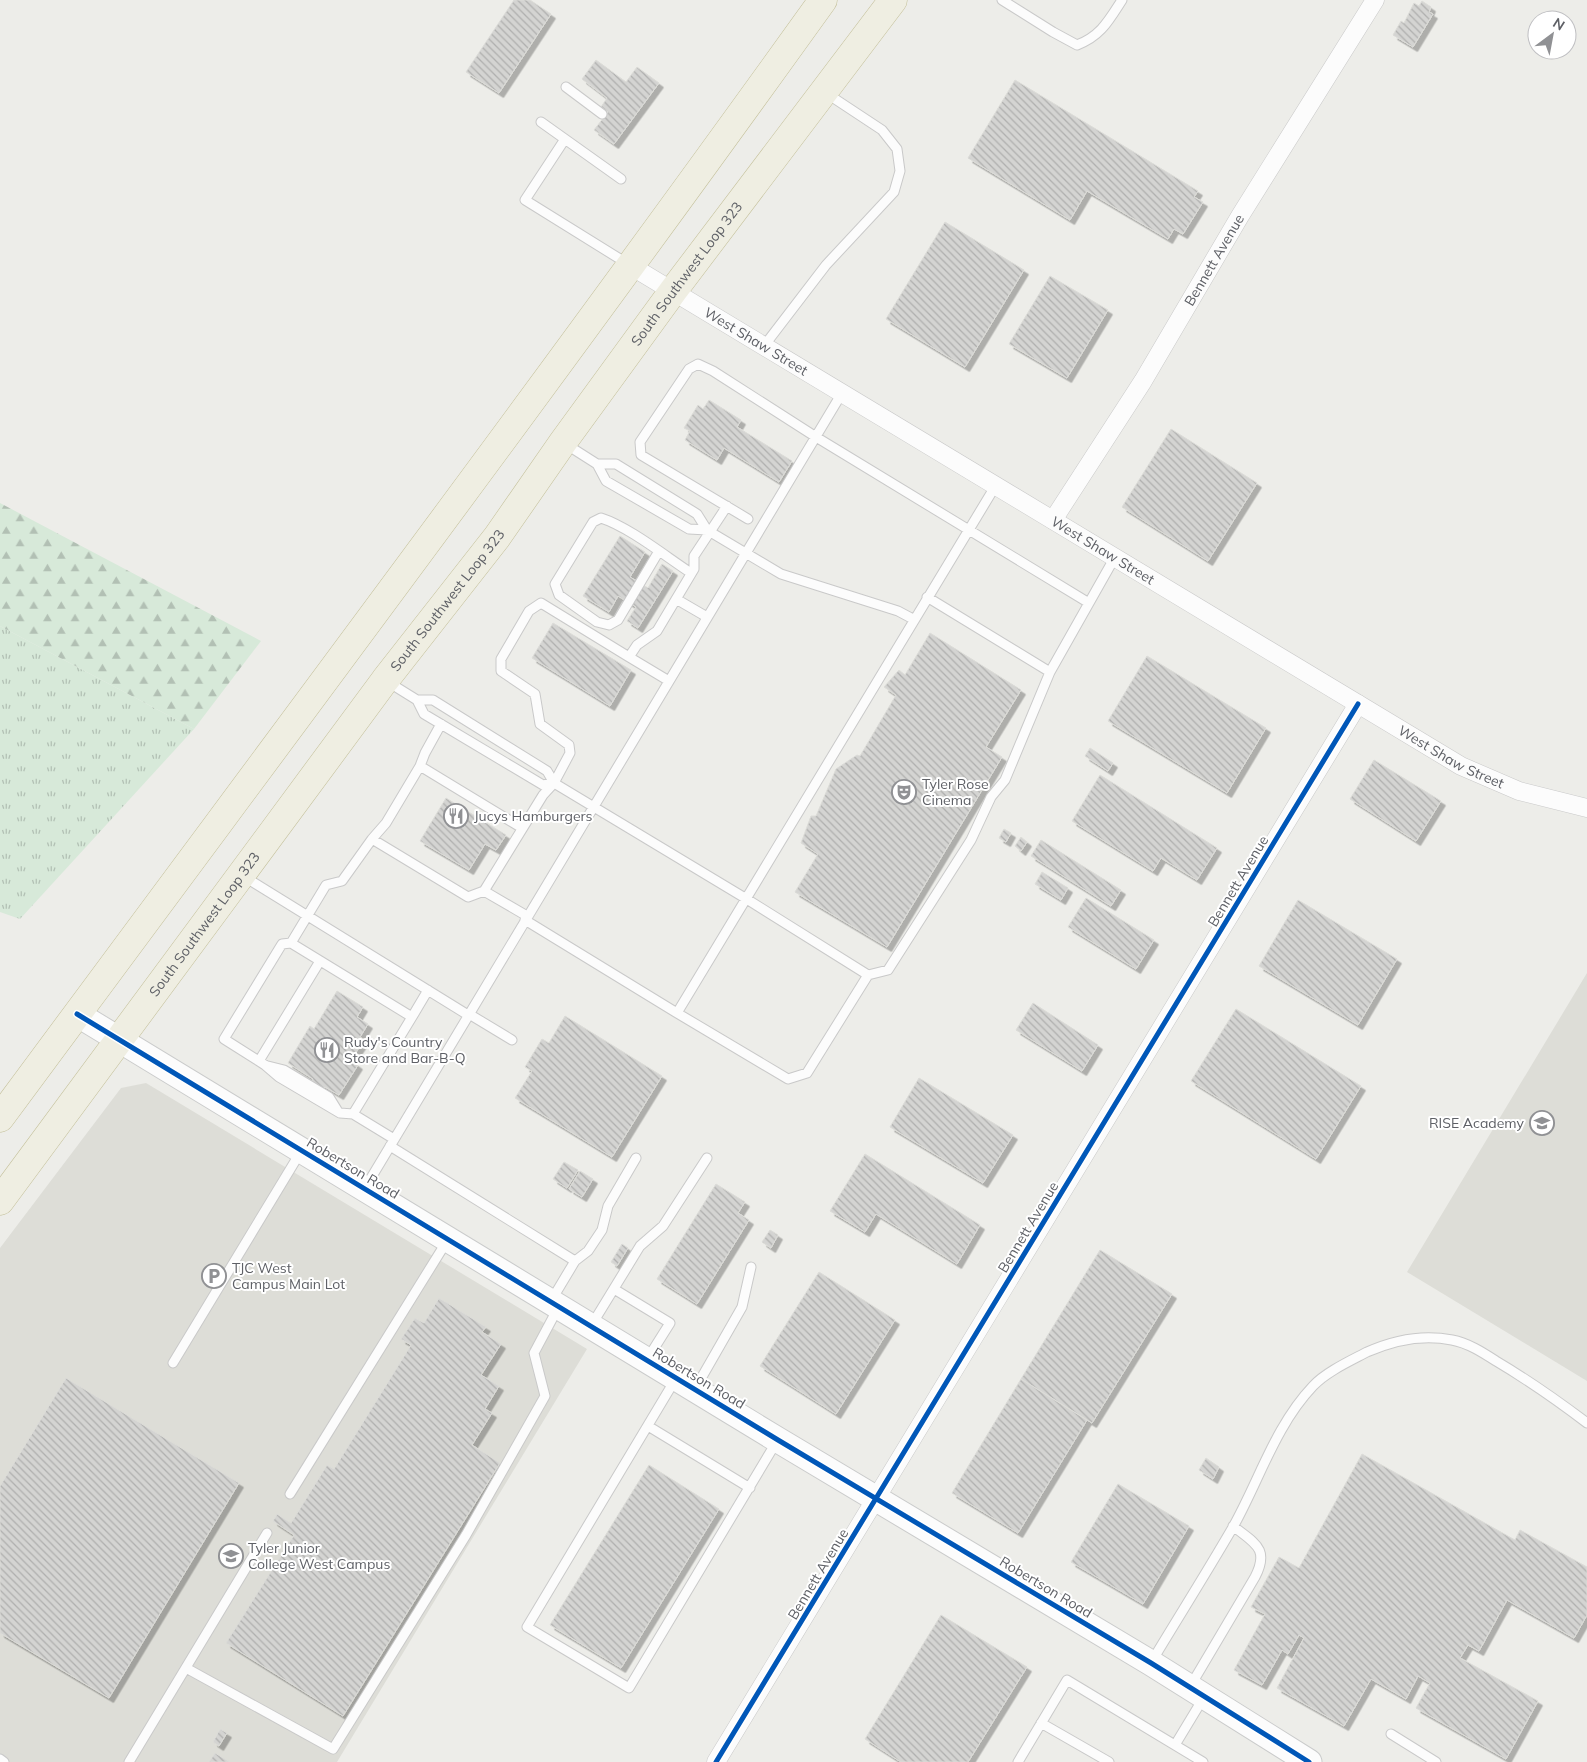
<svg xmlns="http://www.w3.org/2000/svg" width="1587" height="1762" font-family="Mulish,sans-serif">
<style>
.education{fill:#ddddd7}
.grass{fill:url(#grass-tufts)}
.forest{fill:url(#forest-firs)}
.building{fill:url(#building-back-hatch);stroke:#dcdcd8;filter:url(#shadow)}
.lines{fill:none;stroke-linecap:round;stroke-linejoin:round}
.lane-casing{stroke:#c9c9c9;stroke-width:11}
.street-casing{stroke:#c9c9c9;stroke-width:19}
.secondary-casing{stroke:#cacbcb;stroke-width:27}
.highway-casing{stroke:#c3bf98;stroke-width:29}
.lane{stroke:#fcfcfc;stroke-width:9}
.street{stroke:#fcfcfc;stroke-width:18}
.secondary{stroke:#fcfcfc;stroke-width:25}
.highway{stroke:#efeee2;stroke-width:28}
.cycleway-casing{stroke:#fff;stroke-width:8}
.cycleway{stroke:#0057b8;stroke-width:5}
.labels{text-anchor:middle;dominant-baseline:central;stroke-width:4;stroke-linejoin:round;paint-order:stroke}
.street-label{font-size:14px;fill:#5e6066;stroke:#fff}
.poi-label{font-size:14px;fill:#5e6066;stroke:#fff;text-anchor:start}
</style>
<defs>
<pattern id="grass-tufts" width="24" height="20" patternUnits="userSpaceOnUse" patternTransform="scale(1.25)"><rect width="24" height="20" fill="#d7e9d9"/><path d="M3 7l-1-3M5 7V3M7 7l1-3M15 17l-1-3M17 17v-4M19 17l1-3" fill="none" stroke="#b2c0b4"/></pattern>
<pattern id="forest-firs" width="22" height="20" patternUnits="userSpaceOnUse" patternTransform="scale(1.25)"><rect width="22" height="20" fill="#d7e9d9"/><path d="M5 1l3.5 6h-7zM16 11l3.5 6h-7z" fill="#b2c0b4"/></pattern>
<pattern id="building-back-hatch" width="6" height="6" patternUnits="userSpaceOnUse" patternTransform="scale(1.25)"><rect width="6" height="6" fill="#d4d4d2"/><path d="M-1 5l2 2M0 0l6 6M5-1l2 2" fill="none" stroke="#afafae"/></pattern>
<filter id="shadow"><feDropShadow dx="4.5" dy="4.5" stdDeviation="0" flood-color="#0004"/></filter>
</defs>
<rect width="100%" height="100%" fill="#edede9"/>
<path class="education" d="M1587,973v408l-180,-109z
M146,1083l441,266 -250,413h-337v-514l121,-160z"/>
<path class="grass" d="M0,626l194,103 -174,190 -20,-7z"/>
<path class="forest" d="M0,503l261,138 -67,88 -194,-103z"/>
<path class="building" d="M514,0h16l21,14 -52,79 -33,-21z
M1422,1l9,6 -2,5 4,2 -20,33 -20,-12 8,-14 3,2 10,-20 5,3z
M596,60l30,22 11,-15 22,16 -45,61 -20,-14 14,-18 -7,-5 6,-9 -25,-19z
M1015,80l183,111 -4,6 9,5 -20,32 -9,-5 -6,10 -81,-48 -17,29 -102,-62z
M945,222l79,48 -59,97 -79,-48z
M1050,276l58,34 -41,68 -58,-34z
M709,400l32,20 -4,7 55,34 -13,21 -55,-34 -7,12 -32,-20 5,-9 -6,-3 14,-23 5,4z
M1171,429l86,54 -49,78 -86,-54z
M620,536l25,16 -15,25 18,11 14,-24 11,7 -35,57 -11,-7 9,-14 -18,-11 -9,16 -26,-16z
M553,623l78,47 -21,36 -78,-48z
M930,633l91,57 -35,57 16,10 -115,190 -92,-55 23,-38 -17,-11 10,-27h5l20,-47 21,-14 3,1 36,-61 -12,-8 15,-17 6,5z
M1147,656l119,72 -39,65 -119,-72z
M1090,748l23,15 -5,8 -23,-15z
M1374,760l67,41 -25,40 -66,-42z
M1100,775l117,73 -20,32 -36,-22 -8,13 -81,-50z
M446,798l60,37 -10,15 -11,-6 -16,26 -49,-29z
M1004,829l7,4 -5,9 -7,-4z
M1021,837l6,5 -6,9 -6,-5z
M1041,840l80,50 -10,16 -80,-50z
M1042,872l26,16 -7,12 -26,-16z
M1086,898l68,42 -18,29 -68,-42z
M1298,900l99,59 -39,66 -99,-59z
M337,991l26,16 -6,10 11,7 -8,13 4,3 -13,20 7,5 -19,30 -14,-8 -2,3 -13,-6 3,-5 -25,-16 22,-37 4,3z
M1033,1003l65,42 -16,26 -66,-41z
M1236,1009l125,77 -45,73 -125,-78z
M565,1016l97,60 -50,81 -97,-59 17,-27 -7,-4 17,-28 7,4z
M919,1078l94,57 -30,48 -93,-56z
M865,1154l115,71 -23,39 -81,-50 -11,18 -35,-21z
M564,1162l14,8 -11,18 -14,-9z
M580,1171l13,8 -11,18 -13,-8z
M716,1184l29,18 -7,11 11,7 -52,84 -40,-25z
M770,1230l8,5 -7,13 -9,-6z
M622,1244l6,4 -11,18 -6,-4z
M1100,1250l72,44 -80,129 -71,-44z
M819,1272l76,48 -59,94 -76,-48z
M439,1298l47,29 -4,5 19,12 -20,31 18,11 -14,23 7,4 -20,32 28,18 -157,253 -117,-73 68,-108 -21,-14 4,-7 14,9 36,-58 7,4 77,-124 -10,-6 14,-21 9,5z
M66,1378l173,105 -130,215 -109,-65v-147z
M1021,1379l66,41 -69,113 -66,-40z
M1362,1454l153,86 5,-10 67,37v48l-13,23 -67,-38 -28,51 -11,-6 -8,13 78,43 -32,58 -90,-51 14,-25 -12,-7 -12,23 -35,-20 -27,47 -67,-38 27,-50 -5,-3 -11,19 -6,-4 -20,35 -28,-15 31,-56 -14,-7 28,-50 20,11z
M1206,1458l13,9 -6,12 -14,-9z
M649,1465l70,44 -98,159 -71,-43z
M1118,1484l71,42 -46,78 -72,-42z
M941,1615l86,52 -59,95h-67l-36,-23z
M220,1729l7,4 -8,13 -6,-4z
M215,1753l15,9h-21z"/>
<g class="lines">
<defs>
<path id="lane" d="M1002,0l51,32 24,13c24,-9 32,-25 45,-45
M566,87l36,27
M541,122l80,57
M565,139l-40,61 103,64
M764,346l62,-81 68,-73 6,-21 -3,-22 -15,-19 -56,-37
M564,443l33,21 9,17 83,48 18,1 -10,-16 -81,-50h-19
M748,519l-107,-64 -1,-13 49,-73 9,-5 15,7 103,66 273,166
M707,530l74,44 117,37 15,8
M659,551l-41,69 -9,5 -12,-3 -38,-27 -4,-11 38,-62 8,-4c28,9 64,38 90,55
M927,597l123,75
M676,599l31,18
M669,681l-40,-24 8,-12 20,-14 37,-62v-13l33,-50
M388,682l29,18 7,14 119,71 11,-2 -7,-12 -114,-71h-16
M420,766l102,62
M554,783l191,115 123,77 20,-5 83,-130 20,-43 14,-17 45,-108 65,-115
M372,839l96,58 16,-6
M243,876l225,139
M527,916l-43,-25 59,-96 11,-12 16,-30 -1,-8 -29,-21 -5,-30 -34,-23v-12l28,-48 12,-8 88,54
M525,920l152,93 319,-528
M291,943l35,-58 16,-4 30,-42 14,-16 34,-57 5,-13 16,-29
M677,1013l111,66 19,-6 61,-98
M469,1014l43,26
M412,1017l16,-27
M259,1061l61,-100
M268,1066l16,4 45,27 8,13
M353,1114l59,-97 -121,-74 -9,1 -58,95 41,26 14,12 61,36 13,1 41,25
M390,1146l185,115 -24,40
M365,1188l477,-795
M575,1261l13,-10 14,-21 6,-24 28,-48
M614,1289l56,34 -22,35
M591,1326l49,-80 23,-20 44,-68
M173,1363l127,-210
M675,1380l-148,247 102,61 148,-247
M695,1389l47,-82 9,-40
M648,1426l102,62
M290,1494l157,-253
M1152,1661c27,-45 55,-89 81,-134 26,-46 42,-101 80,-141 13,-14 37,-25 54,-34 27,-12 56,-18 85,-12 16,3 30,12 44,21 32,19 62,40 91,62
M186,1668l147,81 133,-214 79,-139 -11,-43 24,-45
M1191,1685l64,-108c15,-29 -1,-34 -22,-51
M1041,1723l68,39
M1391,1734l45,28
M1175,1745l29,-48
M0,1759l4,3
M129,1762l138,-229
M1018,1762l49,-82 136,82"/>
<g id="street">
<path id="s1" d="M631,266l830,500 58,25 68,17"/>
<path id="s2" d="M1053,520l90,-139 97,-165 135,-216"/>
<path d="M716,1762l642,-1058"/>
</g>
<path id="secondary" d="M77,1014l701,426 373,223 158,99"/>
<g id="highway">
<path d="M0,1118c275,-372 553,-742 823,-1118"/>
<path id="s3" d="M0,1201l385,-521 112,-143 66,-95 110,-151 220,-291"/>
</g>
</defs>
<use href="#lane" class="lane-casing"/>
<use href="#street" class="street-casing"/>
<use href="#secondary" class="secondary-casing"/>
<use href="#highway" class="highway-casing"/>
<use href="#lane" class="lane"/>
<use href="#street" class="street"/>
<use href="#secondary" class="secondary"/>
<use href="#highway" class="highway"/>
<defs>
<path id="cycleway" d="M77,1014l701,426 373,223 158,99
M716,1762l642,-1058"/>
</defs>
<use href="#cycleway" class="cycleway-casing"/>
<use href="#cycleway" class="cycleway"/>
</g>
<defs>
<symbol id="theatre-ring" viewBox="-11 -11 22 22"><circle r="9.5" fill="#fff" stroke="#909194" stroke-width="1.5"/><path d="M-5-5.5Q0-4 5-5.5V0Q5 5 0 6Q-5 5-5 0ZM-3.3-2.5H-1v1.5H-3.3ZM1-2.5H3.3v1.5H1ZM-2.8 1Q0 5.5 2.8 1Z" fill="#909194"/></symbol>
<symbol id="restaurant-ring" viewBox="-11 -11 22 22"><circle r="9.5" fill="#fff" stroke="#909194" stroke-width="1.5"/><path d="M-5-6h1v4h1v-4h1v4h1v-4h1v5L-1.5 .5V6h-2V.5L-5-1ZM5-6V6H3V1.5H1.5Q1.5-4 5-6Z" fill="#909194"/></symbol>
<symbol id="school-ring" viewBox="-11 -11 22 22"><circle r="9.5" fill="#fff" stroke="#909194" stroke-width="1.5"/><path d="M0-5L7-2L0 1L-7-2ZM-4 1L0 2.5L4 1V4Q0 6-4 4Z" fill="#909194"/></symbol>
<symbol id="parking-ring" viewBox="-11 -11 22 22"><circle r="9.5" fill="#fff" stroke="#909194" stroke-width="1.5"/><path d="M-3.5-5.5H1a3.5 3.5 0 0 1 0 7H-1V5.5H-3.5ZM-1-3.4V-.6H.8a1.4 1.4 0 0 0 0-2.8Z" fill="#909194"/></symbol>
<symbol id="university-ring" viewBox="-11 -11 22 22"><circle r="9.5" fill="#fff" stroke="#909194" stroke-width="1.5"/><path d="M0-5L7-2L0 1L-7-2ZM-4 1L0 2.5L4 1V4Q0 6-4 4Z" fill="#909194"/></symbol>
</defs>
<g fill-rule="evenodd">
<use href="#theatre-ring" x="890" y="778" width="28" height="28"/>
<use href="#restaurant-ring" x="442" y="802" width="28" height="28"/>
<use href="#restaurant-ring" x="313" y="1036" width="28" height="28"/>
<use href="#school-ring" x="1528" y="1109" width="28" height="28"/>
<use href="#parking-ring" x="200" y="1262" width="28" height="28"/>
<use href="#university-ring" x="217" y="1542" width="28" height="28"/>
</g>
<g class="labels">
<g class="street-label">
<text stroke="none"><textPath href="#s2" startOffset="306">Bennett Avenue</textPath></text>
<text stroke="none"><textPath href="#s3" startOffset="1154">South Southwest Loop 323</textPath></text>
<text stroke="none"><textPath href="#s1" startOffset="146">West Shaw Street</textPath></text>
<text stroke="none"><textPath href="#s1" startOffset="551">West Shaw Street</textPath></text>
<text stroke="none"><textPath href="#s3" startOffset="749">South Southwest Loop 323</textPath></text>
<text stroke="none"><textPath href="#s1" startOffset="956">West Shaw Street</textPath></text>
<text transform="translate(1238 881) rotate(-59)">Bennett Avenue</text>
<text stroke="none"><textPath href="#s3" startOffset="344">South Southwest Loop 323</textPath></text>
<text transform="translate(353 1168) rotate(31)">Robertson Road</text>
<text transform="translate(1028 1227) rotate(-59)">Bennett Avenue</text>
<text transform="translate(699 1378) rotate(31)">Robertson Road</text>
<text transform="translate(818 1574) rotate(-59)">Bennett Avenue</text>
<text transform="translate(1046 1587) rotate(31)">Robertson Road</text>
</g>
<g class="poi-label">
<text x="922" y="784">Tyler Rose<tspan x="922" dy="16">Cinema</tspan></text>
<text x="474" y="816">Jucys Hamburgers</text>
<text x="344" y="1042">Rudy's Country<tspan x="344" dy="16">Store and Bar-B-Q</tspan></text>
<text x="1524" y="1123" text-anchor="end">RISE Academy</text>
<text x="232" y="1268">TJC West<tspan x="232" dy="16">Campus Main Lot</tspan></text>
<text x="248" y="1548">Tyler Junior<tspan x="248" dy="16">College West Campus</tspan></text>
</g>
</g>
<g transform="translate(1552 35) rotate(32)"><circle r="24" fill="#ffffff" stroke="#bfbfc2"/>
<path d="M0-4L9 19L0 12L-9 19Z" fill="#909194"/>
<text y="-8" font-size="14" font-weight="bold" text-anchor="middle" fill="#5e6066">N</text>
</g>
</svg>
